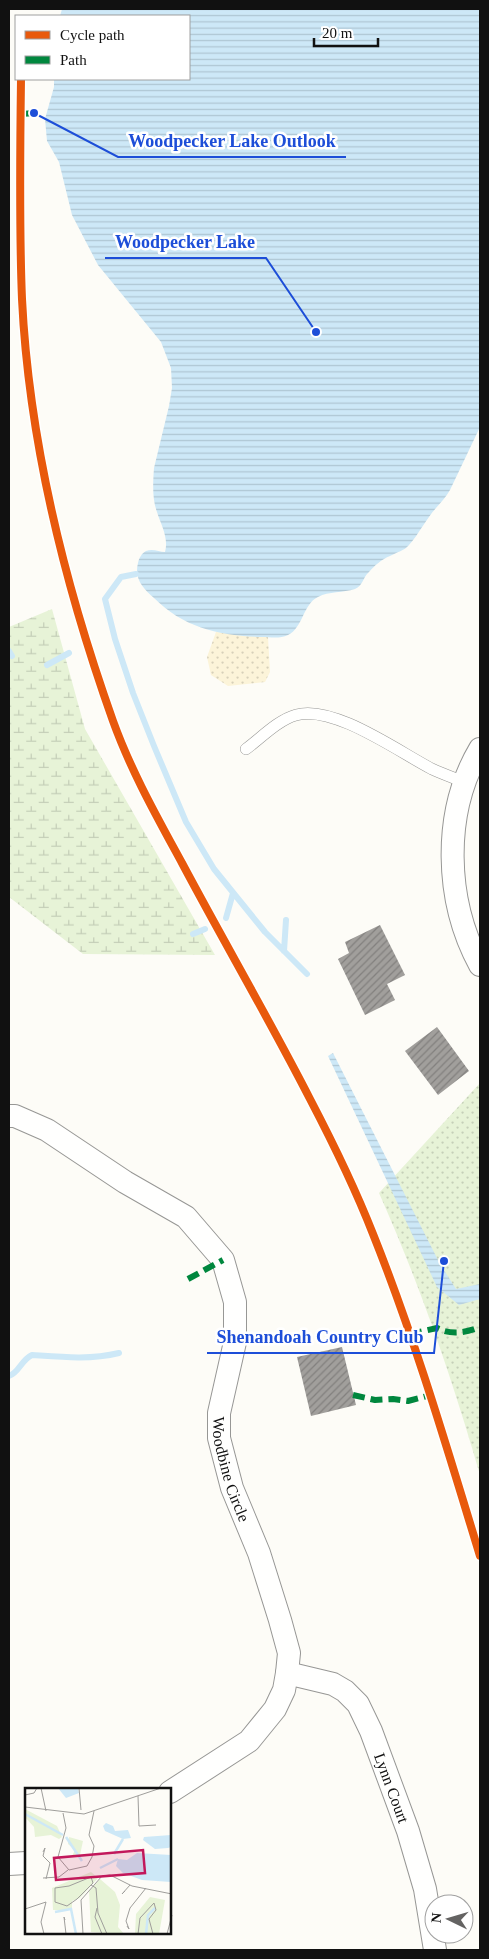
<svg xmlns="http://www.w3.org/2000/svg" width="489" height="1959" font-family="Georgia,serif">
<style>
.grass{fill:url(#grass-dots)}
.wetland{fill:url(#wetland-marsh)}
.sand{fill:url(#sand-dots)}
.water{fill:url(#water-rules)}
.lines{fill:none;stroke-linecap:round;stroke-linejoin:round}
.stream{stroke:#cde8f7;stroke-width:6}
.building{fill:url(#building-hatch)}
.service-casing{stroke:#979795;stroke-width:12}
.minor-casing{stroke:#979795;stroke-width:24}
.service{stroke:#fffffe;stroke-width:11}
.minor{stroke:#fffffe;stroke-width:22}
.quiet{stroke:#00873e;stroke-width:6;stroke-dasharray:12 6;stroke-linecap:butt}
.cycleway-casing{stroke:#fff;stroke-width:11}
.cycleway{stroke:#e8590c;stroke-width:8}
.labels{text-anchor:middle;dominant-baseline:central;stroke-width:5;stroke-linejoin:round;paint-order:stroke}
.street-label{font-size:16px;fill:#111;stroke:#fff}
.inset-river{fill:none;stroke:#cde8f7;stroke-width:2.5}
.inset-road{fill:none;stroke:#9f9e9b;stroke-width:1}
.view{fill:#c2185b;fill-opacity:0.15;stroke:#c2185b;stroke-width:2.5}
.inset-edge{fill:none;stroke:#111;stroke-width:2.5}
.leader{fill:none;stroke:#1d4ed8;stroke-width:2}
.callout-dot{fill:#1d4ed8;stroke:#fff;stroke-width:2}
.callout-label{font-size:18px;text-anchor:middle;font-weight:bold;fill:#1d4ed8;stroke:#fff;stroke-width:5;stroke-linejoin:round;paint-order:stroke}
</style>
<defs>
<pattern id="grass-dots" width="8" height="8" patternUnits="userSpaceOnUse" patternTransform="scale(1.25)"><rect width="8" height="8" fill="#e7f3d7"/><path d="M2 2h.1M6 6h.1" fill="none" stroke="#c5cfb8" stroke-width="1.8" stroke-linecap="round"/></pattern>
<pattern id="wetland-marsh" width="20" height="14" patternUnits="userSpaceOnUse" patternTransform="scale(1.25)"><rect width="20" height="14" fill="#e7f3d7"/><path d="M1 5h8M5 5V1M11 12h8M15 12V8" fill="none" stroke="#c5cfb8"/></pattern>
<pattern id="sand-dots" width="8" height="8" patternUnits="userSpaceOnUse" patternTransform="scale(1.25)"><rect width="8" height="8" fill="#fcf4d9"/><path d="M2 2h.1M6 6h.1" fill="none" stroke="#d7d0b9" stroke-width="1.8" stroke-linecap="round"/></pattern>
<pattern id="water-rules" width="6" height="5" patternUnits="userSpaceOnUse" patternTransform="scale(1.25)"><rect width="6" height="5" fill="#cde8f7"/><path d="M0 2.5h6" fill="none" stroke="#afc6d3"/></pattern>
<pattern id="building-hatch" width="6" height="6" patternUnits="userSpaceOnUse" patternTransform="scale(1.25)"><rect width="6" height="6" fill="#a19f9c"/><path d="M-1 1l2-2M0 6l6-6M5 7l2-2" fill="none" stroke="#82807e"/></pattern>
</defs>
<rect width="100%" height="100%" fill="#fdfcf7"/>
<path class="grass" d="M480,1083v392c-28,-97 -60,-190 -101,-282z"/>
<path class="wetland" d="M52,609l33,120 130,226 -132,-1 -74,-57v-270z"/>
<path class="sand" d="M216,632l52,5 2,35 -5,10 -37,4 -17,-11 -4,-18z"/>
<path class="water" d="M62,9h418v418l-30,63c-4,7 -9,12 -14,18 -10,11 -17,26 -27,37 -5,6 -12,7 -19,11 -8,3 -16,10 -21,16 -6,5 -6,14 -14,17 -12,4 -26,2 -37,8 -15,7 -15,31 -30,38 -8,4 -18,2 -26,2 -42,-1 -78,-9 -108,-39 -11,-10 -20,-19 -16,-35 1,-5 4,-10 8,-12 7,-3 13,1 19,1 4,-14 -4,-27 -8,-40 -5,-13 -4,-30 -3,-44l15,-62 3,-18 -1,-20 -10,-26 -63,-77 -26,-50 -13,-53 -12,-21 -2,-22 9,-32v-8h135v-63h-129z
M333,1053l107,211 16,25 24,-5v15l-21,6 -22,-18 -109,-231z"/>
<g class="lines">
<path class="stream" d="M136,574l-15,3 -16,22 10,40 18,54 21,53 32,76 28,47 51,63 42,42
M9,651l3,5
M47,665l22,-12
M226,918l7,-25
M193,934l12,-5
M284,951l2,-31
M9,1376c10,-3 12,-16 23,-21 29,2 58,5 87,-2"/>
</g>
<path class="building" d="M380,925l25,50 -18,9 8,16 -30,15 -27,-56 11,-6 -4,-11z
M437,1027l32,44 -31,24 -33,-44z
M342,1347l14,58 -45,11 -14,-59z"/>
<g class="lines">
<defs>
<path id="service" d="M246,749c15,-11 32,-29 50,-34 37,-11 103,37 136,54 11,5 22,9 32,13"/>
<g id="minor">
<path d="M480,749c-38,64 -35,152 0,216"/>
<path id="s1" d="M9,1116h6l32,14 78,52 61,35 37,43 12,42v40l-16,71v25l13,50 27,65 21,67 9,33 -2,20 -3,17 -9,19 -26,32 -79,51"/>
<path id="s2" d="M287,1673l46,11 12,7 13,13 13,27 37,100 17,58 10,61"/>
<path d="M9,1864l17,-1"/>
</g>
</defs>
<use href="#service" class="service-casing"/>
<use href="#minor" class="minor-casing"/>
<use href="#service" class="service"/>
<use href="#minor" class="minor"/>
<path class="quiet" d="M20,114l14,-1
M188,1279l35,-19
M410,1334l27,-6c13,7 29,5 43,-1
M353,1395l22,5 18,-1 15,2 23,-6"/>
<defs>
<path id="cycleway" d="M21,79c-1,73 -2,147 1,220 7,144 43,287 91,422 18,50 44,96 69,142 42,79 87,156 128,236 23,44 45,89 63,135 42,105 74,214 107,322"/>
</defs>
<use href="#cycleway" class="cycleway-casing"/>
<use href="#cycleway" class="cycleway"/>
</g>
<g class="labels">
<g class="street-label">
<text stroke="none"><textPath href="#s1" startOffset="476">Woodbine Circle</textPath></text>
<text stroke="none"><textPath href="#s2" startOffset="170">Lynn Court</textPath></text>
</g>
</g>
<g transform="translate(25 1788)">
<rect width="146" height="146" fill="#fdfcf7"/>
<path d="M66,84l7,6 -18,20 -8,3v9h-19l-1,-22zM75,91l15,13 5,13 -2,22 6,7 -33,-2 -2,-41zM125,109l15,3 -6,34h-24l1,-20z" fill="#e7f3d7"/>
<path d="M0,21l32,17 5,11 -3,2 -8,-4 -16,2 -1,-10 -9,-10zM44,49l14,4 -3,14 -8,1 3,-6 -7,-6z" fill="#e7f3d7"/>
<path d="M33,0h20l1,5 -13,5zM81,35l7,3 2,5 13,-1 3,8 -8,1 -18,-8 -2,-5zM146,47v12l-3,1 -13,1 -12,-9 1,-3zM112,65l34,2v27l-29,-2 -19,-7 -7,-7 2,-7 9,1z" fill="#cde8f7"/>
<path class="inset-river" d="M0,26l38,21M41,49l16,24M89,66l9,-15M75,80l18,-9M30,124l16,-3 5,25M121,146l2,-19 7,-7"/>
<path class="inset-road" d="M16,0l5,23M54,0l2,22M0,7l9,-2 3,-5M113,8l1,30 17,-1M0,19l59,7 77,-26M38,25l3,15 -8,29 11,13 18,-4 5,-9 2,-11 -5,-11 5,-24M18,64l2,-4 -2,8 7,7 -4,16M66,89l2,6 -16,16 -10,7 -12,-4v-14l14,-2zM18,90l16,-1 9,-7M66,97l5,3 2,25 9,21M100,103l-3,3 8,-9M72,120l-2,9 7,17M0,121l21,-7 -5,20 3,12M40,132l-1,-3 2,17M102,138l2,3 -3,-8 4,-13 16,-20M58,146l-2,-34 21,-24 8,-1 22,11 40,8M113,146l2,-16 14,-15 2,7 -7,9 4,15M142,146l5,-19"/>
<path class="view" d="M118,62l2,23 -89,7 -2,-22z"/>
<rect width="146" height="146" class="inset-edge"/>
</g>
<path class="leader" d="M34 113L118 157H346M316 332L266 258H105M444 1261L434 1353H207"/>
<g class="callout-dot">
<circle cx="34" cy="113" r="5"/>
<circle cx="316" cy="332" r="5"/>
<circle cx="444" cy="1261" r="5"/>
</g>
<g class="callout-label">
<text x="232" y="147">Woodpecker Lake Outlook</text>
<text x="185" y="248">Woodpecker Lake</text>
<text x="320" y="1343">Shenandoah Country Club</text>
</g>
<rect width="489" height="1959" fill="none" stroke="#111111" stroke-width="20"/>
<rect x="15" y="15" width="175" height="65" fill="#ffffff" stroke="#a0a0a0"/>
<rect x="25" y="31" width="25" height="8" fill="#e8590c" stroke="#a0a0a0"/>
<text x="60" y="40" font-size="15" fill="#111111">Cycle path</text>
<rect x="25" y="56" width="25" height="8" fill="#00873e" stroke="#a0a0a0"/>
<text x="60" y="65" font-size="15" fill="#111111">Path</text>
<g transform="translate(449 1919) rotate(275)"><circle r="24" fill="#ffffff" stroke="#a0a0a0"/>
<path d="M0-4L9 19L0 12L-9 19Z" fill="#646362"/>
<text y="-8" font-size="14" font-weight="bold" text-anchor="middle" fill="#111111">N</text>
</g>
<path d="M314 38v8h64v-8" fill="none" stroke="#111111" stroke-width="2.5"/>
<text x="322" y="38" font-size="15" fill="#111111" stroke="#ffffff" stroke-width="4" paint-order="stroke">20 m</text>
</svg>
